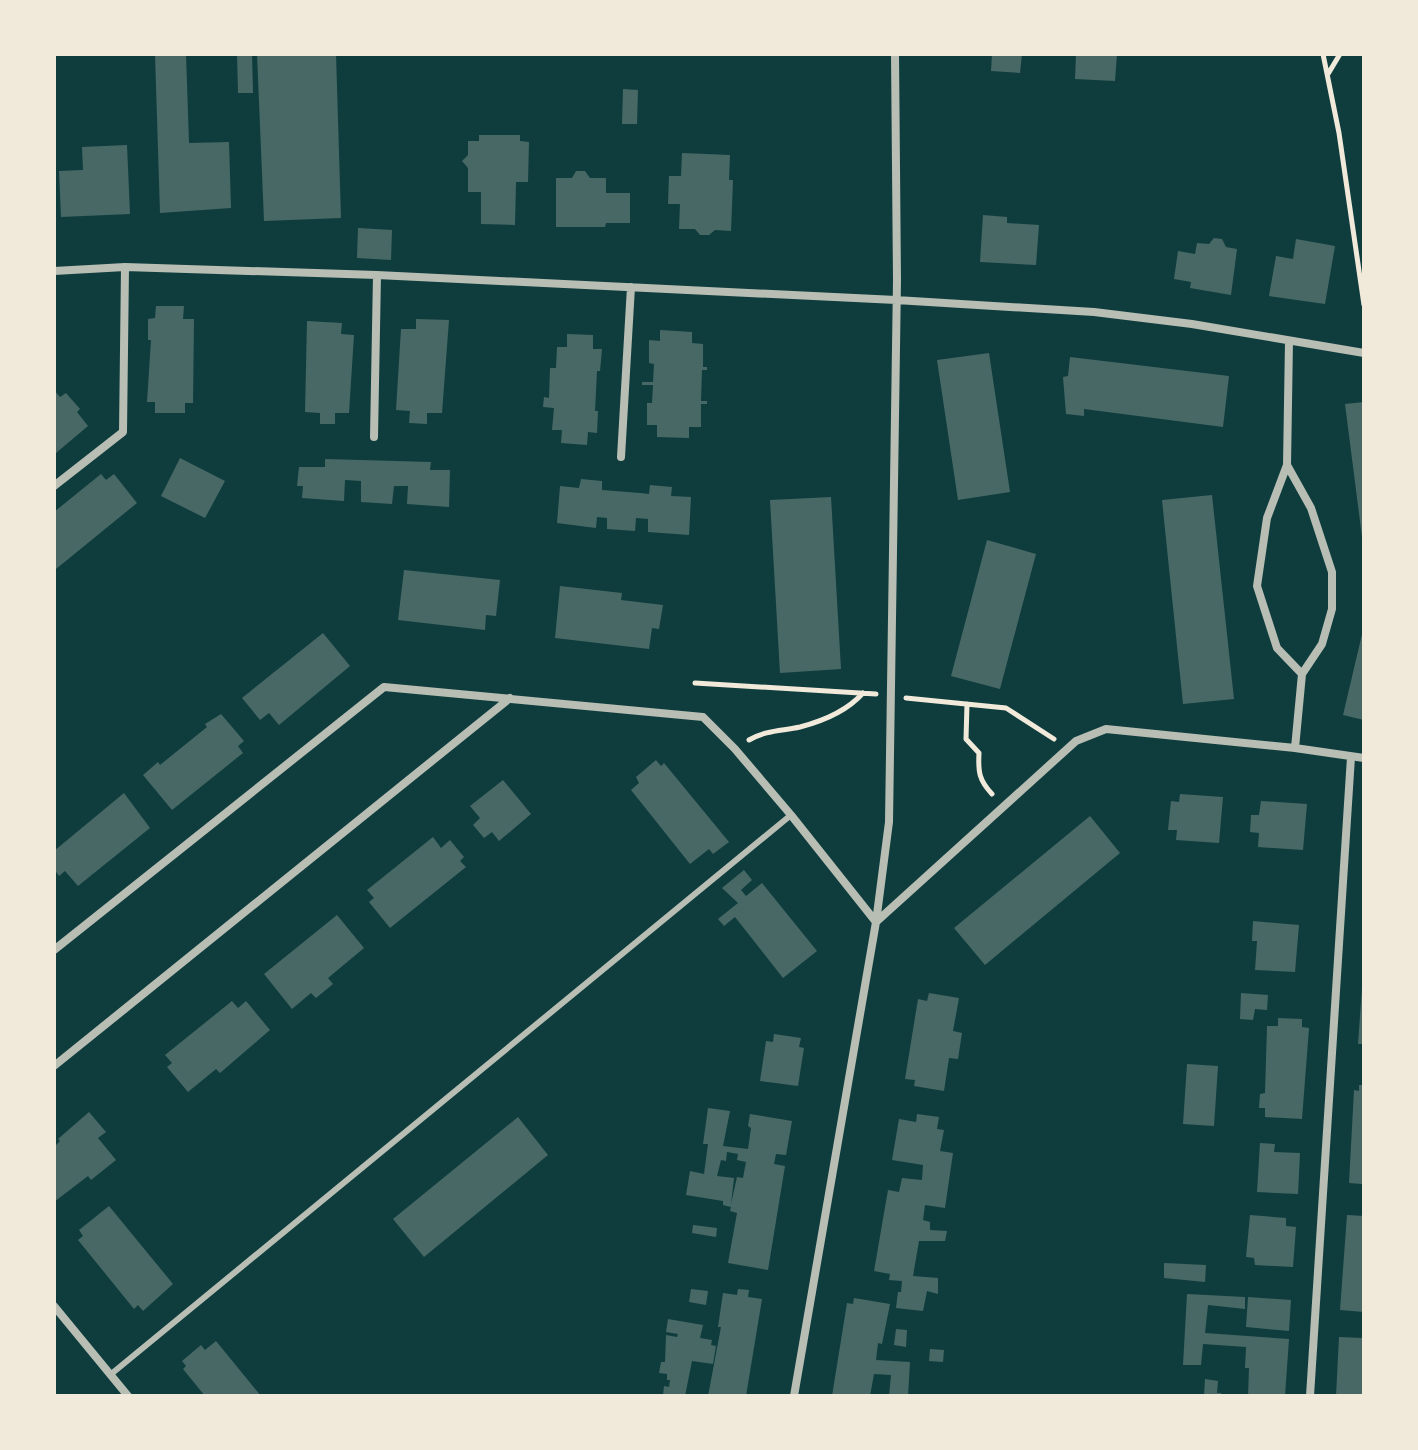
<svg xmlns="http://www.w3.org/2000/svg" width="1418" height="1450" font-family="'Golos Text',sans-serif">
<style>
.building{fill:#486865;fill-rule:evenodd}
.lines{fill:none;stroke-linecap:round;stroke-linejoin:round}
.path{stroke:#f1e9da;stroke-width:5}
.service{stroke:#b8beb3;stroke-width:6}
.minor{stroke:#b8beb3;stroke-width:8}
</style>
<rect width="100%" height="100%" fill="#0f3d3e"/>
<path class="building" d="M155,54h31l3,89 40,-1 2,66 -71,5z
M237,54h15l1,39h-15z
M257,54h79l5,164 -77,3z
M992,54h30l-2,19 -29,-2z
M1076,54h41l-2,27 -40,-2z
M623,89l15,1 -1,34h-15z
M479,135h41v6l9,1 -1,40h-12l-1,43 -34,-1v-32h-13v-24l-6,-7 6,-6v-14h11z
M127,145l3,69 -69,3 -2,-46 24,-1 -1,-23z
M682,153l48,2 -1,25h4l-2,51 -16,-1 -6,5h-9l-5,-6h-16l1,-25h-12l1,-28h12z
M576,171h9l5,7h16v15h24v30h-24l-1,4h-49v-49h16z
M983,215l24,2v6l32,2 -3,40 -56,-3z
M358,228l34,2 -1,30 -34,-2z
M1214,238l8,1 4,8 11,2 -6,46 -41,-7 1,-6 -17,-3 4,-28 17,3 2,-11 12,1z
M1296,239l39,7 -10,58 -56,-8 7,-40 17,3z
M156,306h28l-1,13h11l-1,84h-8v10h-30v-11h-8l4,-62h-3v-21l7,-1z
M416,319l33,1 -7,93h-15v11l-18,-1 1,-12 -14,-1 5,-81h15z
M307,321l35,2 -1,11 13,1 -5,78h-14v11h-15v-11l-15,-1z
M660,330l32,2v11l11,1v23h4v3h-5l-1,31h6v3h-6v23h-12v11l-32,-1v-12h-10v-22h5l1,-18h-11v-3h11l1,-18 -5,-1v-23l11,1z
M567,334l26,1v14h9l-2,22h-3l-2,40h3l-1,22 -9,-1 -1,13 -26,-2 1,-13h-10l2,-22 -11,-1 1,-10 5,1 1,-30h6l1,-21h10z
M989,353l21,139 -52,8 -21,-140z
M1070,357l159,19 -6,51 -139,-18v7l-18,-2 -3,-37 5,-1z
M54,390l6,7 6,-4 14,16 -3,3 11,14 -32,27z
M1364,402v135h-2l-17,-133z
M180,458l45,23 -20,37 -44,-22z
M325,459l106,3 -1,8h20l-1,37 -42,-3 1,-18h-14l-2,18 -31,-2v-21l-16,-1 -1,21 -42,-3 1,-12h-6l2,-19h26z
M101,474l5,6 8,-6 23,29 -81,66 -2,-57z
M581,479l21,2v9l38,3 9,1 1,-9 22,2 -1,9 20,1 -2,38 -41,-3v-13l-12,-1 -1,13 -28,-2v-11l-10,-1 -1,11 -39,-5 3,-37 19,2z
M1212,495l22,204 -51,5 -21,-204z
M831,497l10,172 -61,4 -10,-173z
M987,540l49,14 -36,135 -49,-13z
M404,570l96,10 -4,36 -10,-1 -1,15 -87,-10z
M560,586l62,7 -1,7 42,5 -4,24 -7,-1 -3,21 -94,-11z
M1363,630h1v90l-21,-5z
M323,633l27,33 -71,59 -10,-12 -9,7 -18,-22z
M221,714l23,27 -6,5 5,7 -71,57 -29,-35 15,-13 2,3 47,-38 -2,-3z
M656,760l5,6 3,-3 65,79 -16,12 -4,-5 -19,15 -59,-74 8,-7 -3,-6z
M503,780l28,34 -32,27 -7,-9 -8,6 -11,-13 7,-7 -10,-12z
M124,793l26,35 -72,58 -13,-15 -6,5 -5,-7v-18z
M1180,794l43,3 -4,46 -43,-3 1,-10h-9l3,-29 8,1z
M1261,801l46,3 -4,46 -45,-3 1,-14 -9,-1 1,-17h8z
M1090,816l30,37 -135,112 -31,-37z
M433,837l8,11 9,-8 14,17 -4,4 6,6 -76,61 -21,-26 5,-4 -7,-8z
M744,870l8,10 -11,10 5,6 16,-13 55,68 -34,27 -48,-61 -11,9 -6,-7 20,-16 -16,-15z
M337,915l27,33 -36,30 5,6 -17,14 -5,-5 -19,16 -28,-35z
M1253,921l46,4 -4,47 -40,-2 2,-29h-5z
M1362,988l2,1v55h-6z
M929,993l30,5 -6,33 9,2 -4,26 -9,-1 -5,33 -30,-5 1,-6 -10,-1 13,-80 9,2z
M1241,993l27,2 -1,15 -12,-1 -2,11 -13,-1z
M232,1001l6,7 8,-7 24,29 -50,43 -4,-4 -28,23 -21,-25 5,-4 -7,-8z
M1278,1018l24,1v8l7,1 -7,91 -37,-2v-9h-6l1,-14 5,-1 2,-67h11z
M774,1034l27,4 -2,9 5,1 -6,38 -38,-5 6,-40 7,1z
M1187,1064l31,2 -4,60 -31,-2z
M1359,1085h5v102l-2,-3 -13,-1 5,-93 5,1z
M708,1108l22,3 -7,35 25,3 3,-21 -3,-2 2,-12 42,7 -6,34 -10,-1 -2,10 11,2 -17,104 -40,-7 9,-50 -7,-2 1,-4 -8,-2v-4l-37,-6 4,-24 14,3 4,-30h-5zM727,1152l11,2 -1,6 9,2 -3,16 -6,-1 -6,27 3,-26 -17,-2 4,-16 5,1z
M89,1112l17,20 -8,6 18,22 -25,20 -3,-4 -34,26v-55l6,-6 -2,-2z
M917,1114l22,3 -2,12 7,1 -4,21 13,2 -8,55 -20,-3 -2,15 7,2v8l17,1 -2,10h-26l-6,35 25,2v16l-11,-3 -4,20 -27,-3 2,-16h3l1,-11 -13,-1 1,-6 -16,-3 14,-81 11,2 3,-14 20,2 1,-15 -31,-5 7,-41 17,3z
M518,1117l30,38 -124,102 -31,-38z
M1260,1143l15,1 -1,8 26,1 -2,41 -41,-2z
M109,1206l64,78 -30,27 -5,-6 -4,4 -56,-69 5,-4 -4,-6z
M1250,1215l36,3v8l10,1 -3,40 -38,-2 -1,-7 -8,-1z
M1347,1215l17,1v96l-24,-2z
M693,1225l24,3 -1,9 -24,-4z
M1164,1263l42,2 -1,17 -41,-4z
M691,1289l17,2 -2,14 -17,-3z
M738,1289l11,1 -1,7 14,2 -16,97h-38l13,-69h-3l5,-34 14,2z
M1187,1294l58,3v12l-37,-4 -3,28 84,6 -4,57h-37l1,-28h-4l1,-21 -43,-3 -2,21h-18z
M1248,1297l43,3 -2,31 -43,-4z
M854,1298l36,6 -8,40 -4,-1 -2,17 34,2 -2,34h-19l2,-21 -17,-1 -4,22h-38l15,-93 6,1z
M668,1319l35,6 -3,13 12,2 -1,5 5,1 -3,18 -21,-3 -7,35h-22l1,-10 5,1 1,-7h-3v-6l-8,-1 2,-11h4l1,-27 11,2 1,-3 -12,-2z
M896,1329l11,1 -1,17 -12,-2z
M1339,1337l25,1v58h-28z
M216,1341l45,55h-56l-22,-27 3,-3 -4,-5 19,-16 4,5z
M930,1349l14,1 -1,12 -14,-1z
M1205,1379l13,2 -1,12h4v3h-17z"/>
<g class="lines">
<path class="path" d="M1323,54l16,79 25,172
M1328,74l12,-20
M695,683l181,11
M906,698l100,10 48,31
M967,704l-1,35 13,14c-1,19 0,27 13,41
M749,740c17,-10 33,-9 51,-13 23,-6 47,-16 63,-34"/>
<path class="service" d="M110,1375l681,-560"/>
<path class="minor" d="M54,271l71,-4 252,8 519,25 198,12 98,12 172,29
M374,437l3,-162
M621,457l10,-170
M1287,465l-20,53 -10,68 20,62 25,26 20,-30 10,-35v-37l-21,-64 -24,-43 2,-124
M54,486l69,-54 2,-165
M1295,748l7,-74
M54,950l330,-263 319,30 32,32 56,66 85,107 200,-181 30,-12 189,19 69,10
M54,1066l456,-368
M54,1306l74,90
M794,1396l82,-474 13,-100 8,-542 -2,-226
M1310,1396l41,-639"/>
</g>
<rect width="1418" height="1450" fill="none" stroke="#f1e9da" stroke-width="112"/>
</svg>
